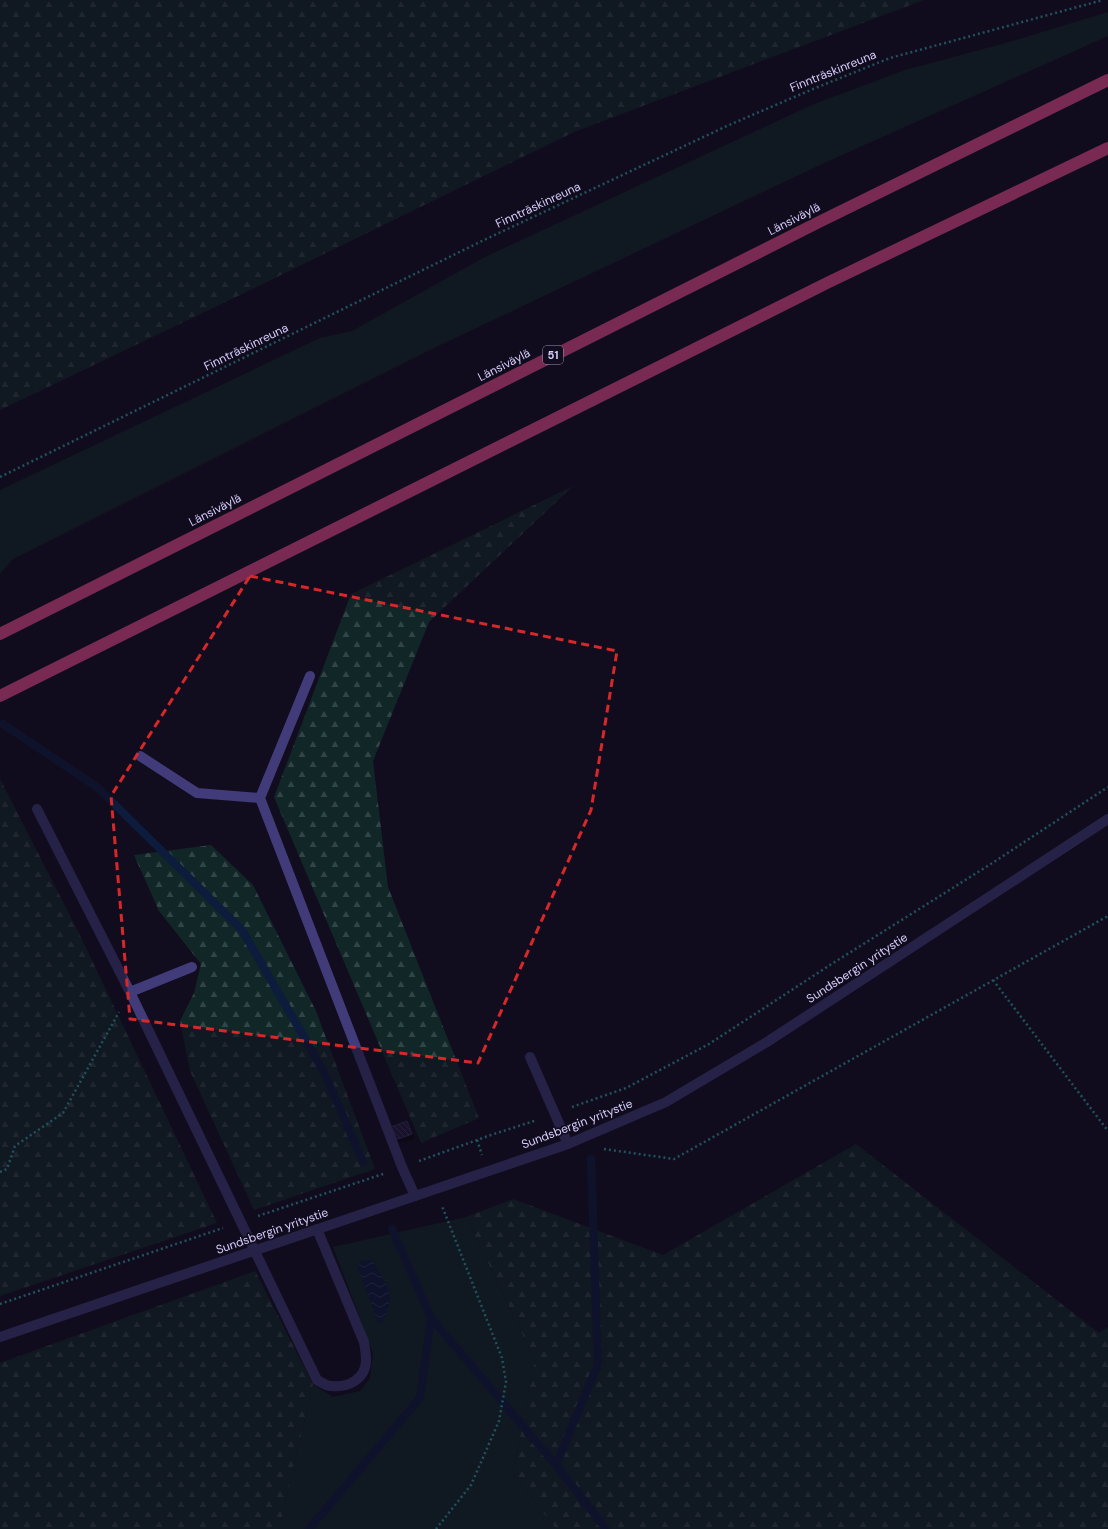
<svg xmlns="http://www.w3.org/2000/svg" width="1108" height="1529" font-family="'DM Sans',sans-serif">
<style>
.grass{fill:#112627}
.forest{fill:url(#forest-firs)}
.water{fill:url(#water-waves)}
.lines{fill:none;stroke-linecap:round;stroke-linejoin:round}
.stream{stroke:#0d1c3d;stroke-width:8}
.building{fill:url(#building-back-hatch);stroke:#3e2e68;filter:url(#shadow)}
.path{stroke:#34a7a9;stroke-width:2.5;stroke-dasharray:2 3;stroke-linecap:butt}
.service{stroke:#423b7a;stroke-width:10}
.minor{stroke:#423b7a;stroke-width:10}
.motorway{stroke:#f54f92;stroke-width:12}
.marked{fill:none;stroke:#d62828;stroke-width:3;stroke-dasharray:8 5;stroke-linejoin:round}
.labels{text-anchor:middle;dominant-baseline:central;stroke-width:3.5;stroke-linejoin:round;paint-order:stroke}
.shield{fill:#110d1e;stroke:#9b93b9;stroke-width:1}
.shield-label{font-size:11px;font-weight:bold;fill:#d6cdfc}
.street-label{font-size:12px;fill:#d6cdfc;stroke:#110d1e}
</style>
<defs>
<pattern id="forest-firs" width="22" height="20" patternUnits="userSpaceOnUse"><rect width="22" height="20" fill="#112627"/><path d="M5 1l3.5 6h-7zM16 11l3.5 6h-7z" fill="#334447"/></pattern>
<pattern id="water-waves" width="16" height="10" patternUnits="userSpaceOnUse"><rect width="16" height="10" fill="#0d1c3d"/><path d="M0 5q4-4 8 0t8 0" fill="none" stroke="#303c5a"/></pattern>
<pattern id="building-back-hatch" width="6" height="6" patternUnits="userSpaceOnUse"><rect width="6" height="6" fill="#241a3e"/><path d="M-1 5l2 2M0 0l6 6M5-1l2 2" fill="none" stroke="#433a5b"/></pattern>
<filter id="shadow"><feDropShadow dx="2.5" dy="4.5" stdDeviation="0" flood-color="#0009"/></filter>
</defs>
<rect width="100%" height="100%" fill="#110d1e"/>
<path class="grass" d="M1108,12v24l-286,128 -390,185 -419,210 -13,15v-84l320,-152 32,-7 133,-74 329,-153 91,-34 108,-29z
M466,1217l69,143 -22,114 43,55h-277l34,-145 20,13 27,-6 10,-13 3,-25 -40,-106z"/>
<path class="forest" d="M0,0h924l-350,132 -338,165 -236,113z
M573,486l-144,136 -56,139 15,126 91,231 -58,25 -147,-346 77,-203z
M0,779l79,154 138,290 -217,73z
M211,845l42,40 63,126 59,158 -121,41 -64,-139 -10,-50 14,-28 7,-29 -42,-53 -25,-56z
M856,1144l243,189 9,-6v202h-552l-43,-55 22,-114 -69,-143 47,-18 150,56z
M255,1271l58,113 -34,145h-279v-166z"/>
<path class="water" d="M368,1260l5,2c15,26 24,31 9,61l-4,-1 -20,-54 3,-7z"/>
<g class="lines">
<path class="stream" d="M3,724l94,63 145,143 81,140 40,92
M431,1318l125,147 50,64
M556,1465l42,-101 -7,-205
M309,1529l111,-131 11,-80 -39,-89"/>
</g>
<path class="building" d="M407,1121l5,13 -17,6 -4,-13z"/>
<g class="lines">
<path class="path" d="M0,477l482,-236 247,-116 84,-36 77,-31 213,-58
M993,980l115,151
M572,1107l54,-19 83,-44 121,-79 164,-103 114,-75
M477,1140l5,15
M604,1149l70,10 434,-243
M419,1161l72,-26 46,-15
M0,1172l7,-3 8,-23 48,-33 56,-101
M258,1216l128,-43
M0,1304l223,-76
M436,1529l35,-44 28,-64 7,-39 -4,-24 -60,-152"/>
<path class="service" d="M310,676l-50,122 142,369 13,29
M140,756l57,37 63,5
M37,809l93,183 187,388c4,2 9,6 14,6 17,2 35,-7 35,-26 0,-6 -1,-12 -2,-18l-47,-113
M130,992l62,-25
M530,1057l38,87"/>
<path class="minor" d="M0,1337l568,-193 98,-42 101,-60 341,-223"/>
<path class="motorway" d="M0,634l819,-412 289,-142
M0,696l829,-414 279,-134"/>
</g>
<path d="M0 0H1108V1529H0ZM250,576l367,75 -26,159 -113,253 -348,-44 -19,-223z" fill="#110d1e" fill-opacity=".55" fill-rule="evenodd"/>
<path class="marked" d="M250,576l367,75 -26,159 -113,253 -348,-44 -19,-223z"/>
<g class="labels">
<rect class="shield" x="543" y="346" width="20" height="18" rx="3"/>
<g class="shield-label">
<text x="553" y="355">51</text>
</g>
<g class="street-label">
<text transform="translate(833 71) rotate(-22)">Finnträskinreuna</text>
<text transform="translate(538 205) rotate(-25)">Finnträskinreuna</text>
<text transform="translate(794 219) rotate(-27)">Länsiväylä</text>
<text transform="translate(246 347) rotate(-26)">Finnträskinreuna</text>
<text transform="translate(504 365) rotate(-27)">Länsiväylä</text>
<text transform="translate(215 510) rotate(-27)">Länsiväylä</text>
<text transform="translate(857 968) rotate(-33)">Sundsbergin yritystie</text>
<text transform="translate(577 1124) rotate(-21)">Sundsbergin yritystie</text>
<text transform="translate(272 1231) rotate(-19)">Sundsbergin yritystie</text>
</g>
</g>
</svg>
